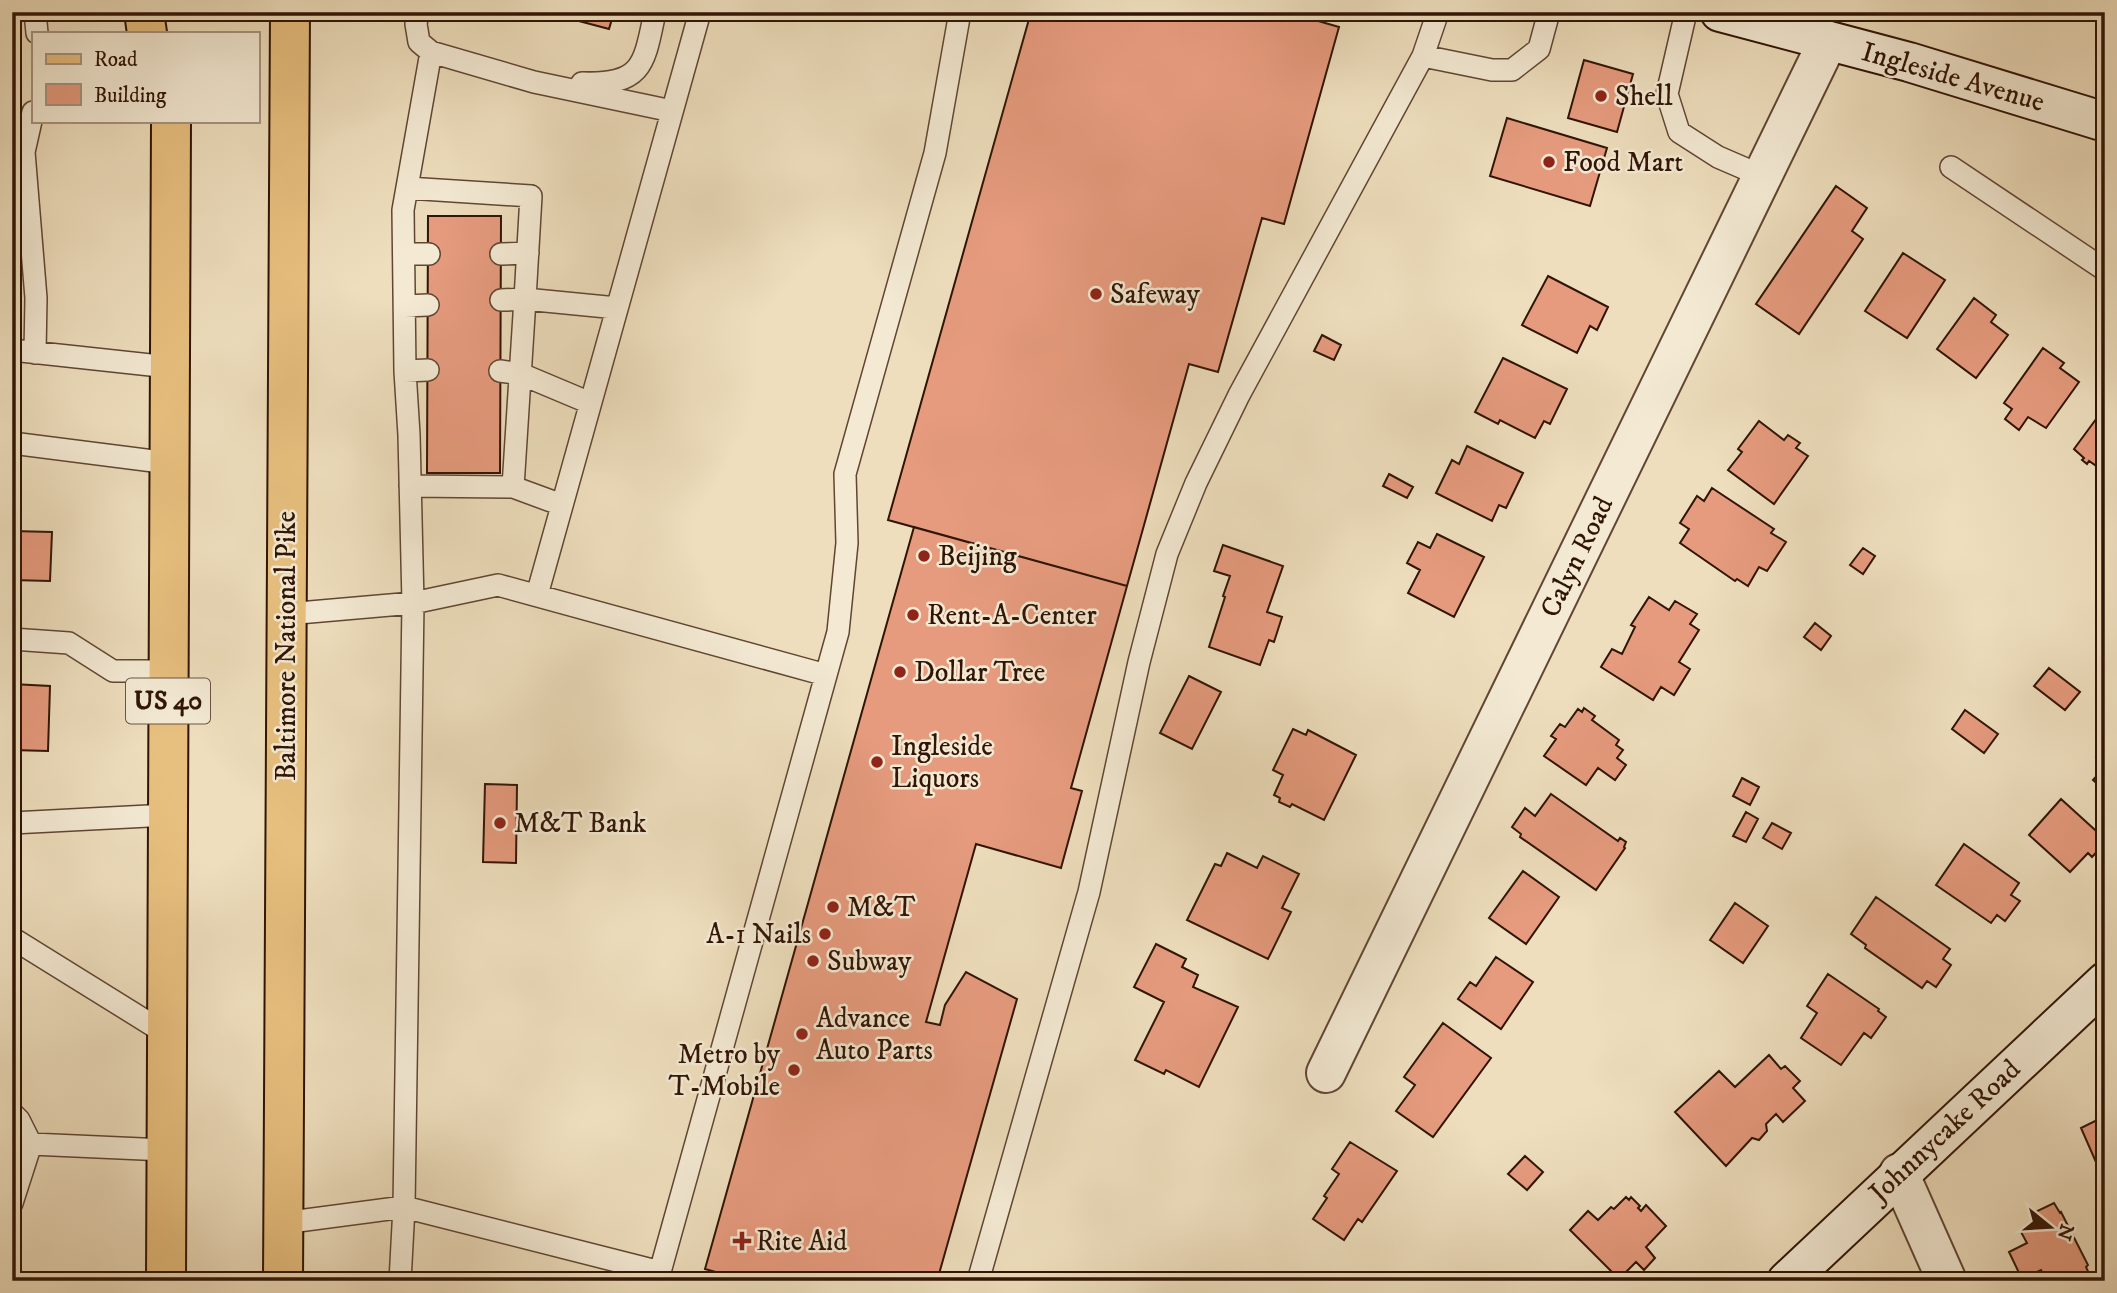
<svg xmlns="http://www.w3.org/2000/svg" width="2117" height="1293" font-family="'IM FELL DW Pica',serif">
<style>
.building{fill:#e69b7e;stroke:#301405;stroke-width:2}
.lines{fill:none;stroke-linecap:round;stroke-linejoin:round}
.lane-casing{stroke:#604633;stroke-width:24}
.street-casing{stroke:#604633;stroke-width:42}
.secondary-casing{stroke:#301405;stroke-width:42}
.primary-casing{stroke:#301405;stroke-width:42}
.lane{stroke:#f4ead4;stroke-width:21}
.street{stroke:#f4ead4;stroke-width:38}
.secondary{stroke:#f4ead4;stroke-width:38}
.primary{stroke:#e7bf7e;stroke-width:38}
.poi-dot{fill:#8f2418;stroke:#f4ead4;stroke-width:2.5}
.labels{text-anchor:middle;dominant-baseline:central;stroke-width:5;stroke-linejoin:round;paint-order:stroke}
.shield{fill:#f4ead4;stroke:#6b5443;stroke-width:2}
.shield-label{font-size:26px;font-weight:bold;fill:#301405}
.street-label{font-size:28px;fill:#301405;stroke:#f4ead4}
.poi-label{font-size:28px;fill:#301405;stroke:#f4ead4;text-anchor:start}
</style>
<rect width="100%" height="100%" fill="#eedebd"/>
<filter id="stains"><feTurbulence type="fractalNoise" baseFrequency=".00286" numOctaves="4"/><feColorMatrix values="0 0 0 0 .2 0 0 0 0 .09 0 0 0 0 .02 0 0 0 .5 -.17"/></filter>
<radialGradient id="worn" r=".72"><stop offset=".6" stop-color="#630" stop-opacity="0"/><stop offset="1" stop-color="#630" stop-opacity=".3"/></radialGradient>
<path class="building" d="M545,12h69l-5,17z
M1031,12h256l52,15 -55,197 -22,-6 -44,154 -29,-8 -62,222 -239,-66z
M1584,60l49,14 -16,58 -49,-14z
M1507,118l100,30 -17,58 -100,-30z
M1836,186l31,22 -15,23 11,8 -64,95 -43,-30z
M428,216h73l-1,257h-73z
M1903,253l42,27 -38,58 -42,-27z
M1548,276l60,31 -11,23 -7,-4 -13,27 -55,-28z
M1974,298l22,17 -5,7 17,13 -32,43 -39,-29z
M1322,335l19,10 -7,15 -20,-9z
M2043,348l21,15 -4,5 19,14 -33,46 -18,-11 -9,13 -14,-11 7,-10 -8,-6z
M1503,358l64,31 -17,35 -6,-3 -9,17 -35,-18 -2,4 -23,-12z
M2105,407v65l-16,-11 -2,3 -5,-4 2,-2 -10,-9z
M1759,421l25,19 4,-5 12,8 -4,5 12,8 -34,48 -46,-34 14,-18 -4,-3z
M1467,446l56,27 -17,35 -7,-3 -7,16 -56,-28 16,-33 7,4z
M1389,474l24,13 -6,11 -24,-12z
M1712,488l62,41 -3,4 15,9 -19,29 -8,-4 -11,19 -11,-7 -2,2 -55,-38 9,-14 -9,-6 17,-27 7,5z
M914,527l213,59 -56,202 11,3 -21,77 -85,-24 -50,178 14,3 5,-20 21,-33 51,27 -80,282h-189l-43,-12z
M12,531l40,1 -2,49 -38,-1z
M1437,534l47,23 -30,60 -46,-24 12,-23 -13,-7 11,-21 12,6z
M1223,545l60,21 -16,46 15,5 -8,25 -5,-2 -9,25 -51,-18 16,-50 -2,-1 7,-20 -16,-5z
M1863,548l12,8 -12,18 -13,-9z
M1649,597l20,13 6,-9 22,13 -7,10 9,6 -20,32 11,7 -16,26 -13,-8 -8,13 -52,-33 11,-18 10,5 13,-27 -4,-2z
M1815,623l16,13 -10,14 -17,-13z
M2049,668l31,24 -15,18 -31,-24z
M1189,676l32,16 -29,57 -32,-16z
M12,684l38,2 -2,65 -36,-1z
M1584,708l11,8 -3,4 27,20 -3,5 7,5 -6,8 9,7 -11,15 -17,-12 -12,17 -42,-29 12,-17 -5,-3 9,-12 5,3 13,-18 4,3z
M1965,710l33,24 -14,19 -32,-24z
M1293,729l13,6 2,-5 48,25 -32,65 -32,-16 -2,3 -11,-5 1,-4 -6,-3 9,-20 -10,-5z
M2105,747v18l-9,-8z
M2105,767v24l-12,-11z
M1742,778l17,9 -9,18 -17,-9z
M485,784l32,1 -1,78 -33,-1z
M1551,794l67,47 2,-3 6,4 -2,5 1,1 -29,42 -76,-53 1,-3 -9,-7 13,-19 10,8z
M2061,799l44,40v4l-13,14 -4,-4 -18,19 -41,-37z
M1746,812l12,7 -12,23 -13,-6z
M1772,823l19,10 -9,16 -19,-11z
M1964,844l55,39 -8,12 9,6 -15,20 -8,-6 -6,8 -55,-38z
M1227,853l30,15 6,-12 36,18 -17,34 9,4 -23,47 -81,-39 28,-56 6,2z
M1523,871l36,26 -33,47 -37,-26z
M1876,897l74,52 -7,10 8,6 -15,22 -9,-6 -5,7 -57,-40 1,-3 -15,-11z
M1735,903l33,23 -25,37 -33,-23z
M1156,944l30,15 -4,8 16,8 -5,12 45,20 -39,80 -33,-17 -2,4 -29,-14 29,-58 -30,-15z
M1496,957l37,25 -32,47 -43,-30 12,-17 6,4z
M1828,974l51,35 -1,2 8,6 -15,21 -7,-5 -23,32 -40,-27 16,-25 -10,-7z
M1443,1023l48,35 -58,79 -37,-26 19,-26 -11,-8z
M1769,1055l12,14 4,-3 15,15 -7,7 12,13 -22,21 -7,-8 -10,10 1,7 -8,9 -7,-2 -26,28 -51,-54 44,-41 16,16z
M2105,1116v51l-6,2 -18,-41z
M1350,1142l47,29 -35,51 -4,-3 -14,21 -31,-21 14,-21 -3,-2 15,-22 -7,-5z
M1525,1156l18,16 -16,18 -19,-16z
M1626,1197l3,3 2,-3 9,9 -2,2 3,3 5,-6 20,21 -20,21 9,11 -11,12 -8,-8 -17,17 -49,-49 18,-19 10,9 13,-13 3,2z
M2054,1203l6,10 1,-1 27,53 -2,2 6,13 -1,1h-45l-5,-11 -19,9 -13,-27 18,-9 -6,-11 15,-8 -5,-10z"/>
<g class="lines">
<defs>
<path id="lane" d="M35,12l2,21
M418,12l-2,12 3,18 12,10 103,30 138,29
M1686,12l-19,82 12,38 39,25 44,19
M1423,56l69,14h20l27,-21 10,-37
M582,83c61,2 62,-18 73,-71
M12,151l12,1 9,-40
M24,152l12,146 -1,55
M1951,167l154,103
M407,188l124,8 -6,103 92,9
M404,254h25
M501,254l27,-1
M501,300l24,-1 -12,188 49,18
M405,306l23,-1
M12,350l157,17
M405,371l23,-1
M500,371l21,3 69,29
M12,443l157,20
M410,486l103,1
M537,595l163,-583
M287,614l126,-11 85,-18 328,90
M12,639l57,4 44,28h56
M12,823l156,-8
M12,938l153,95
M12,1113l7,7 12,24 -19,59
M31,1144l134,6
M283,1223l121,-16 256,65 178,-640 9,-89 -2,-69 90,-321 25,-141
M400,1281l4,-74 9,-604 -4,-168 -4,-64 -2,-161 28,-158
M978,1281l111,-389 50,-230 28,-108 29,-71 43,-88 184,-339 15,-44"/>
<path id="street" d="M1326,1073l502,-1032
M1899,1173l48,108"/>
<path id="secondary" d="M1720,12l189,50 196,60
M1787,1281l318,-299"/>
<path id="primary" d="M144,12l3,21
M166,1281l5,-1160
M283,1281l7,-1269"/>
</defs>
<use href="#lane" class="lane-casing"/>
<use href="#street" class="street-casing"/>
<use href="#secondary" class="secondary-casing"/>
<use href="#primary" class="primary-casing"/>
<use href="#lane" class="lane"/>
<use href="#street" class="street"/>
<use href="#secondary" class="secondary"/>
<use href="#primary" class="primary"/>
</g>
<g class="poi-dot">
<circle cx="1601" cy="96" r="7"/>
<circle cx="1549" cy="162" r="7"/>
<circle cx="1096" cy="294" r="7"/>
<circle cx="924" cy="556" r="7"/>
<circle cx="913" cy="615" r="7"/>
<circle cx="900" cy="672" r="7"/>
<circle cx="877" cy="762" r="7"/>
<circle cx="500" cy="823" r="7"/>
<circle cx="833" cy="907" r="7"/>
<circle cx="825" cy="934" r="7"/>
<circle cx="813" cy="961" r="7"/>
<circle cx="802" cy="1034" r="7"/>
<circle cx="794" cy="1070" r="7"/>
<path d="M738.5 1230.5h7v7h7v7h-7v7h-7v-7h-7v-7h7z"/>
</g>
<g class="labels">
<rect class="shield" x="126" y="678.5" width="84" height="45" rx="5"/>
<g class="shield-label">
<text x="168" y="701">US 40</text>
</g>
<g class="street-label">
<text transform="translate(1953 77) rotate(16)">Ingleside Avenue</text>
<text transform="translate(1577 557) rotate(-64)">Calyn Road</text>
<text transform="translate(286 646) rotate(-90)">Baltimore National Pike</text>
<text transform="translate(1945 1131) rotate(-43)">Johnnycake Road</text>
</g>
<g class="poi-label">
<text x="1615" y="96">Shell</text>
<text x="1563" y="162">Food Mart</text>
<text x="1110" y="294">Safeway</text>
<text x="938" y="556">Beijing</text>
<text x="927" y="615">Rent-A-Center</text>
<text x="914" y="672">Dollar Tree</text>
<text x="891" y="746">Ingleside<tspan x="891" dy="32">Liquors</tspan></text>
<text x="514" y="823">M&amp;T Bank</text>
<text x="847" y="907">M&amp;T</text>
<text x="811" y="934" text-anchor="end">A-1 Nails</text>
<text x="827" y="961">Subway</text>
<text x="816" y="1018">Advance<tspan x="816" dy="32">Auto Parts</tspan></text>
<text x="780" y="1054" text-anchor="end">Metro by<tspan x="780" dy="32">T-Mobile</tspan></text>
<text x="756" y="1241">Rite Aid</text>
</g>
</g>
<rect width="2117" height="1293" fill="none" stroke="#eedebd" stroke-width="42"/>
<rect x="14" y="14" width="2089" height="1265" fill="none" stroke="#301405" stroke-width="3.5"/>
<rect x="21" y="21" width="2075" height="1251" fill="none" stroke="#301405" stroke-width="2"/>
<rect x="32" y="32" width="228" height="91" fill="#f4ead4" stroke="#a69481" stroke-width="2"/>
<rect x="46" y="54" width="35" height="10" fill="#e7bf7e" stroke="#a69481" stroke-width="2"/>
<text x="94" y="66" font-size="21" fill="#301405">Road</text>
<rect x="46" y="84" width="35" height="21" fill="#e69b7e" stroke="#a69481" stroke-width="2"/>
<text x="94" y="102" font-size="21" fill="#301405">Building</text>
<g transform="translate(2050 1227) rotate(108)" stroke="#f4ead4" stroke-width="5" paint-order="stroke">
<path d="M0-5L12 26L0 18L-12 26Z" fill="#301405"/>
<text y="-10" font-size="19" font-weight="bold" text-anchor="middle" fill="#301405">N</text>
</g>
<rect width="100%" height="100%" filter="url(#stains)"/>
<rect width="100%" height="100%" fill="url(#worn)"/>
</svg>
